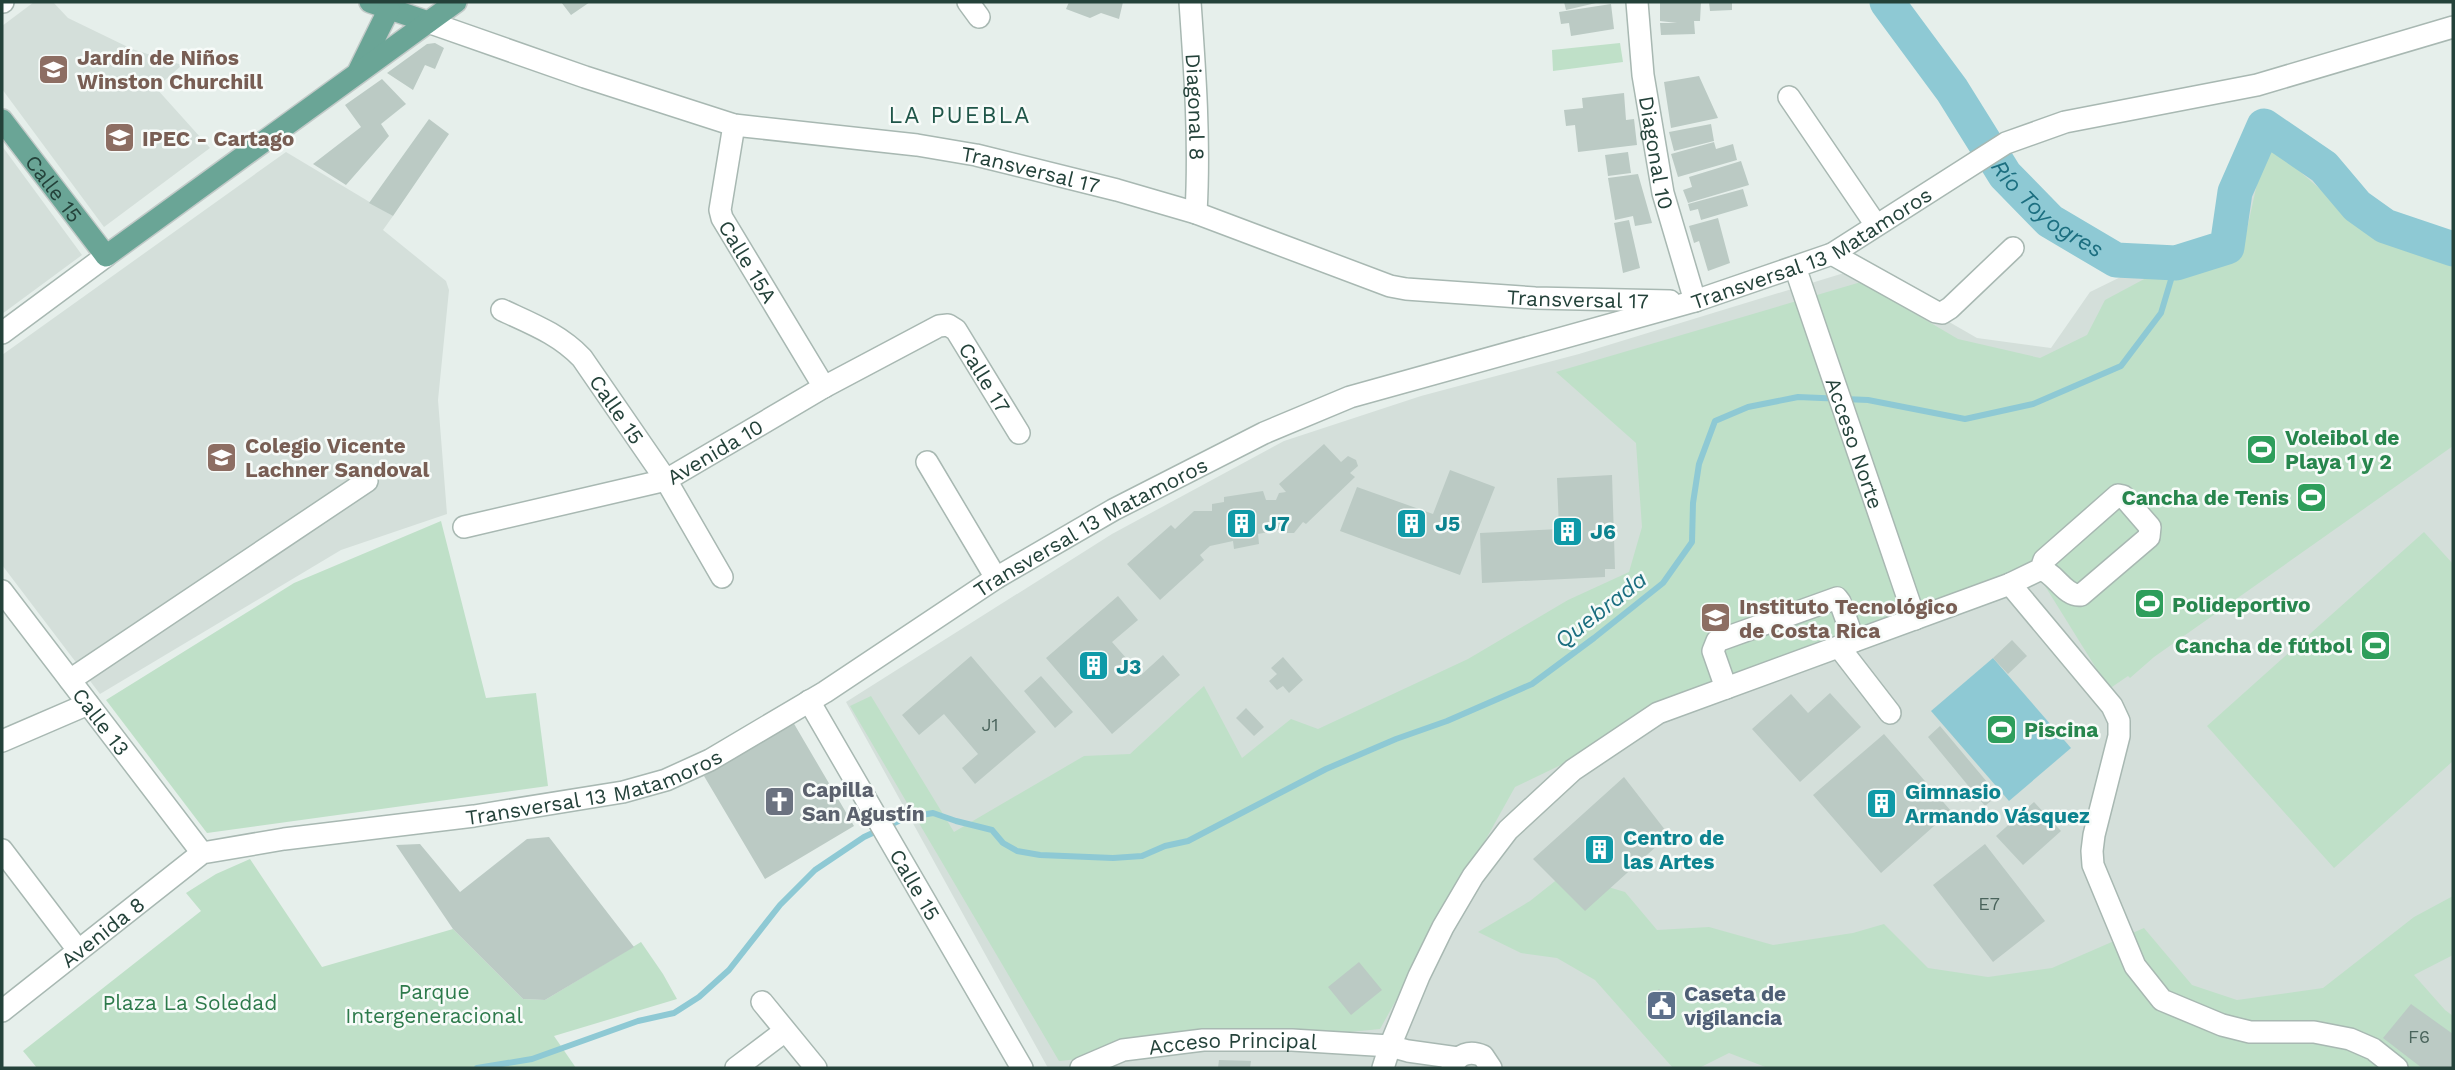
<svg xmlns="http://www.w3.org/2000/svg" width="2455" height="1070" font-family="'Work Sans',sans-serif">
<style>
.built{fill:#d4dfda}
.green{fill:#bfe0c8}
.water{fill:#8ec9d4}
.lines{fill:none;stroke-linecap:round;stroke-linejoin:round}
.stream{stroke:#8ec9d4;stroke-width:6}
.river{stroke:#8ec9d4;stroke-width:35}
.building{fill:#bbcac4}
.minor-casing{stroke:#a8b8b2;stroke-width:24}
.major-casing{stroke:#c2cac8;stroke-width:24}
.minor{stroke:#fff;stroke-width:21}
.major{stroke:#6aa596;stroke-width:21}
.labels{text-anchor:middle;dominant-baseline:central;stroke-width:5;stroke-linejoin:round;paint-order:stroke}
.number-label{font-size:18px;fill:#4a645c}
.education-label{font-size:21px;font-weight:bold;fill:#785e54;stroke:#f7fbf9;text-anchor:start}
.street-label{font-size:21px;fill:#24423a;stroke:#f7fbf9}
.leisure-label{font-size:21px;font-weight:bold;fill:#27864d;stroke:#f7fbf9;text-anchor:start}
.culture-label{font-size:21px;font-weight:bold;fill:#0d838f;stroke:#f7fbf9;text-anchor:start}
.worship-label{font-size:21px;font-weight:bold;fill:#5b616d;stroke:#f7fbf9;text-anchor:start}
.park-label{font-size:21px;fill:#2d7a4b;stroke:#f7fbf9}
.service-label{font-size:21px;font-weight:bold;fill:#4e5e75;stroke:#f7fbf9;text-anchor:start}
.neighbourhood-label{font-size:23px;letter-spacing:2px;fill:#1f5548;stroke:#f7fbf9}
.water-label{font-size:23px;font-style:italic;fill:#1c6f80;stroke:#f7fbf9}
</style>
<rect width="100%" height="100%" fill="#e6efeb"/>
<path class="built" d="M34,2h19l15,16 64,31 50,16 -26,23 54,60 -106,79 -102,-138v-63z
M2262,128l63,38 68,67 60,19v816h-1405l-202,-366 266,-168 172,-93 137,-45 158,-42 278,-85 120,69 74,10 39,-56 53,-26 85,-16 8,-53z
M2,146l80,109 -80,59z
M286,152l107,64 -10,14 63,51 3,9 -11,110 9,114 -106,36 -241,144 -98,-129v-210z"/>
<path class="green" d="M1620,43l3,19 -70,9 -1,-21z
M2266,142l115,100 72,16v188l-299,211 -24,21 -2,-2 -19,13 -77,-124 -334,134 -183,88 -135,242 -321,32 -209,-355 21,-10 83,136 130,-76 46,-2 74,-68 38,72 49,-39 27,10 150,-70 100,-59 61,-28 13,-45 -6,-84 -80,-71 305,-90 97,57 82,19 47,-23 18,-35 43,-23 71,-13 24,-16z
M441,521l45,177 50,-5 12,93 -341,47 -101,-133 188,-117z
M2424,532l29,32v197l-119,107 -127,-142z
M250,859l72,108 131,-38 70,70 22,1 96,-58 22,32 14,25 -123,37 22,32h-539l-14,-17 178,-140 -15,-18 30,-19z
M1564,874l61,18 32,38 52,-3 64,18 80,-12 31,-9 44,44 60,9 64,-9 92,-40 48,57 45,15 86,-12 91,-71 39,-21v59l-39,20 31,35 8,6v52h-685l-39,-15 -30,15h-26l-78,-88 -38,-22 -36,-5 -43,-21 52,-31z"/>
<path class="water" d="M1993,658l78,90 -62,53 -78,-90z"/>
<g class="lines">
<path class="stream" d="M477,1068l55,-9 106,-38 36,-8 25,-16 30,-27 51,-65 35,-35 49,-33 41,-19 28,-5 23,8 36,9 11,13 14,8 23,4 73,3 29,-2 23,-10 23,-5 138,-72 70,-30 51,-18 85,-37 62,-46 69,-55 29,-41 1,-39 6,-39 16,-43 33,-14 50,-10 70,3 97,19 68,-15 88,-38 40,-53 15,-50"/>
<path class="river" id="s1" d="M1887,2l65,88 53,85 45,46 66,39 60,3 51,-16 8,-55 29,-66 60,41 33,39 28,20 68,23"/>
</g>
<path class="building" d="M561,2h29l-19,13z
M1069,2h54l-4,17 -18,-6 -11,5 -24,-9z
M1564,2h32v1l-30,7z
M1660,2h41l-1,19h-6l1,13 -34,1 -1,-12h17l-17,-2z
M1709,2h23v8l-22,1z
M1611,4l3,25 -43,7 -2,-13 -8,1 -2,-12z
M435,43l9,5 -9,21 -10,-4 -12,25 -26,-17 40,-29z
M1699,76l19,42 -47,10 -7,-46z
M382,79l24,25 -25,20 8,12 -43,49 -33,-21 48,-37 -16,-22z
M1624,93l2,27 8,-1 3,26 -59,7 -3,-27 -9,1 -2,-16 19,-2 -1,-10z
M429,119l20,15 -56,82 -24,-13z
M1711,124l3,17 -40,10 -5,-19z
M1714,142l2,7 17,-5 4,16 -59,17 -7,-23z
M1628,152l3,21 -23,3 -3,-21z
M1741,161l8,24 -61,18 -5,-13 9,-3 -3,-10z
M1638,174l14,49 -17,3 -2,-10 -18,4 -7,-42z
M1743,189l5,17 -47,14 -3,-11 -8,2 -2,-7z
M1718,218l12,45 -22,8 -9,-30 -5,2 -5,-17z
M1629,220l11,48 -17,5 -9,-50z
M1324,444l17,18 7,-6 8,4 2,6 -8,7 5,4 -49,47 -3,-2 -9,11h-10l-1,-4 -25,5 1,10 -25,5 -1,-8 -23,5 -10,9 4,5 -44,40 -33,-36 44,-39 4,4 19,-18h18v-7l12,-2v-5l39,-6 3,9h10l3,-7 7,-1 -7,-8z
M1450,470l45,17 -35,88 -120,-44 17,-44 76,27z
M1612,475l3,94h-10v8l-123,6 -2,-50 79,-4 -2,-51z
M1118,596l20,24 -26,22 29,33 22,-20 17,20 -68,59 -66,-76z
M2012,640l15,16 -19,18 -15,-16z
M971,656l65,76 -61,52 -13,-16 16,-14 -34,-40 -25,21 -17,-20z
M1283,657l20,23 -14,13 -6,-7 -6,4 -8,-9 8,-7 -6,-6z
M1041,676l32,36 -18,16 -31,-37z
M1830,693l31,34 -61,55 -48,-53 39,-35 17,19z
M1246,708l18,19 -10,9 -18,-18z
M793,722l61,104 -89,53 -61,-103z
M1940,726l58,69 -13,11 -57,-69z
M1884,734l67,77 -70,62 -68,-78z
M1624,777l45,58 -84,76 -52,-52z
M2034,802l27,29 -38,34 -27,-29z
M549,837l85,110 -89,53 -22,-1 -70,-70 -57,-84 24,-1 40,48 67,-53z
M1985,844l60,77 -52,41 -60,-77z
M1359,962l23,28 -31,25 -23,-28z
M1659,989l18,19 -14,13 -18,-19z
M2411,1004l42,30v34h-31l-39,-30z
M1219,1060l32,1 -1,7h-32z"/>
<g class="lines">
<defs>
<g id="minor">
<path d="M2,2h1"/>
<path d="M968,2l11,15"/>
<path id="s2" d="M1190,2c5,70 10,140 6,211"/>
<path id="s3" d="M1637,2l6,73 20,118 32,108"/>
<path id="s4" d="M428,22l157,55 149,48 183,20 59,10 141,35 79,23 194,73 16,3 129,9 135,3"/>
<path d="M1789,97l87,128"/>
<path id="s5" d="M734,125l-14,85 2,8 102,169"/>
<path d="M1832,254l104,58 6,1 8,-5 63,-60"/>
<path id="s6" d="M1795,267l120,352"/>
<path id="s7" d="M502,310c30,14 57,24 80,48l84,122 56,97"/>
<path d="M2,333l104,-77"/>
<path d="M927,462l69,116"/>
<path id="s8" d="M464,527l202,-47 158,-93 115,-61 9,-1 8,5 63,103"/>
<path d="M2010,584l31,-15 3,-9 74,-65 5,1 27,31 -1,10 -68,58c-16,2 -25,-21 -40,-26"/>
<path id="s9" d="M2,591l200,262"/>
<path d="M1839,647l51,66"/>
<path d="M70,680l297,-199"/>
<path d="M1726,688l-13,-37 4,-10 120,-43 3,4 14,39"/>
<path id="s10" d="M809,701l213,367"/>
<path d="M2,741l86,-37"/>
<path d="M2,850l76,100"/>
<path d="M762,1002l54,66"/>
<path id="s11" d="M2,1011l200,-158 82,-14 190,-23 149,-24 43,-12 44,-20 115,-68 171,-114 117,-68 151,-77 86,-36 345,-96 137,-47 174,-111 59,-21 192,-37 196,-58"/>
<path d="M736,1068l49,-37"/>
<path id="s12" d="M1081,1068l42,-18 80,-10h89l98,6 18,5 50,7"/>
<path d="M1383,1068l7,-22 29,-70 24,-49 30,-51 35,-46 65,-60 85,-57 352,-129 102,122 7,15v15l-25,99 -2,16 1,14 42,101 27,34 60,25 28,7h64l36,7 23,10 24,19"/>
<path d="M1452,1068c5,-14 18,-18 31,-12l8,12"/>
</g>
<g id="major">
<path d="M370,2l58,20"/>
<path d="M359,70l30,-61"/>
<path id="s13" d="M2,120l104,136 350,-254"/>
</g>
</defs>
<use href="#minor" class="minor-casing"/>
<use href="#major" class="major-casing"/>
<use href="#minor" class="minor"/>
<use href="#major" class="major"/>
</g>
<defs>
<symbol id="school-square" viewBox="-11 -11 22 22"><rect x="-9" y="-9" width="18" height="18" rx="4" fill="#8d6e63" stroke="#f7fbf9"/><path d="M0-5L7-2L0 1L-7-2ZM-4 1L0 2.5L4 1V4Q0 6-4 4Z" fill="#fff"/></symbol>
<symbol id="university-square" viewBox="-11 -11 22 22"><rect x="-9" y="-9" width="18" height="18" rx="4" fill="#8d6e63" stroke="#f7fbf9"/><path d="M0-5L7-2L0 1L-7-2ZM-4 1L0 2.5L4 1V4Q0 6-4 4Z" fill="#fff"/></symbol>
<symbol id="stadium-square" viewBox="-11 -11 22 22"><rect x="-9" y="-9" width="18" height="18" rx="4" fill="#2e9e5b" stroke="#f7fbf9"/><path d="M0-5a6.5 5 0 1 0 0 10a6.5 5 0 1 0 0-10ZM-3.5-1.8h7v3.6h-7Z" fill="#fff"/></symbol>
<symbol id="building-square" viewBox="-11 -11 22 22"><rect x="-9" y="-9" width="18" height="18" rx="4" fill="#0f9aa8" stroke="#f7fbf9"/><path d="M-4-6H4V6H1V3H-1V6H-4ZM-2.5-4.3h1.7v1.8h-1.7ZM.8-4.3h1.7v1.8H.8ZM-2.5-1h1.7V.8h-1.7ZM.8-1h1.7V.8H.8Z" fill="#fff"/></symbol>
<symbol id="church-square" viewBox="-11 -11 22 22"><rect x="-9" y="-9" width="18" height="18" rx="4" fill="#6b7280" stroke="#f7fbf9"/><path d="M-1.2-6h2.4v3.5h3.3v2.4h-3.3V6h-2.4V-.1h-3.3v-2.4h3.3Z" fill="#fff"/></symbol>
<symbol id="civic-square" viewBox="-11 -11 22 22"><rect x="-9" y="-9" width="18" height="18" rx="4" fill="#5c6f8a" stroke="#f7fbf9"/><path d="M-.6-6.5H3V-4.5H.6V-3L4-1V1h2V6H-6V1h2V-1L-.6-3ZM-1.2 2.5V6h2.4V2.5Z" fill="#fff"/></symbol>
</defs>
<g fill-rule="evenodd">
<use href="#school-square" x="36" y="52" width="35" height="35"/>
<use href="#university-square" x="102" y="120" width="35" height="35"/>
<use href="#stadium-square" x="2244" y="432" width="35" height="35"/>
<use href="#school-square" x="204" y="440" width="35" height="35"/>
<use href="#stadium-square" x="2294" y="480" width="35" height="35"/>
<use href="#building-square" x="1224" y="506" width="35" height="35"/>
<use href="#building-square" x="1394" y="506" width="35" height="35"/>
<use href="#building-square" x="1550" y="514" width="35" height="35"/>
<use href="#stadium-square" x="2132" y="586" width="35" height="35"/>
<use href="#university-square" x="1698" y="600" width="35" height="35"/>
<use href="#stadium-square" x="2358" y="628" width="35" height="35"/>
<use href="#building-square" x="1076" y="648" width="35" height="35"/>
<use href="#stadium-square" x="1984" y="712" width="35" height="35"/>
<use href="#church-square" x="762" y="784" width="35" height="35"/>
<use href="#building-square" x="1864" y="786" width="35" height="35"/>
<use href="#building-square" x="1582" y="832" width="35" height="35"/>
<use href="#civic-square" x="1644" y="988" width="35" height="35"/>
</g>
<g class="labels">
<g class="number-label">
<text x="990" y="724">J1</text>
<text x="1989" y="903">E7</text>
<text x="2419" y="1036">F6</text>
</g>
<g class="education-label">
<text x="77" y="57">Jardín de Niños<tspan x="77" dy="24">Winston Churchill</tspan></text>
<text x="142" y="138">IPEC - Cartago</text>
<text x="245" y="445">Colegio Vicente<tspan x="245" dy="24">Lachner Sandoval</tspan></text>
<text x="1739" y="606">Instituto Tecnológico<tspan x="1739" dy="24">de Costa Rica</tspan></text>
</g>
<g class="street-label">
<text stroke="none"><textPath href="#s2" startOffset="105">Diagonal 8</textPath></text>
<text stroke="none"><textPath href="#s3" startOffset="152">Diagonal 10</textPath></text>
<text stroke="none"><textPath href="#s4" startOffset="623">Transversal 17</textPath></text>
<text stroke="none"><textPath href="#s13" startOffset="86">Calle 15</textPath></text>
<text stroke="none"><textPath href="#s11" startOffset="1997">Transversal 13 Matamoros</textPath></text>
<text stroke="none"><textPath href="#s5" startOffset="145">Calle 15A</textPath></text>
<text stroke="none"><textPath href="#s4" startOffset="1190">Transversal 17</textPath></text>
<text stroke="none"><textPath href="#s8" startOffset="595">Calle 17</textPath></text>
<text stroke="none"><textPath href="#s7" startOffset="156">Calle 15</textPath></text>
<text stroke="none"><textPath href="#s6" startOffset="186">Acceso Norte</textPath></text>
<text stroke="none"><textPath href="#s8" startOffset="264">Avenida 10</textPath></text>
<text stroke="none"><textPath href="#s11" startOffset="1220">Transversal 13 Matamoros</textPath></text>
<text stroke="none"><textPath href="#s9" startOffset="164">Calle 13</textPath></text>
<text stroke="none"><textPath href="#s11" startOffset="653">Transversal 13 Matamoros</textPath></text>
<text stroke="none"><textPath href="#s10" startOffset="212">Calle 15</textPath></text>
<text stroke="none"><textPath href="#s11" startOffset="128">Avenida 8</textPath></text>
<text stroke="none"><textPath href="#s12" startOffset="156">Acceso Principal</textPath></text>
</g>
<g class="leisure-label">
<text x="2285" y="437">Voleibol de<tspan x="2285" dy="24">Playa 1 y 2</tspan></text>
<text x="2289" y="497" text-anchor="end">Cancha de Tenis</text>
<text x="2172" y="604">Polideportivo</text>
<text x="2352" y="645" text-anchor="end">Cancha de fútbol</text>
<text x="2024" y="729">Piscina</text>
</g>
<g class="culture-label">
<text x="1264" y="523">J7</text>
<text x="1435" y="523">J5</text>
<text x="1590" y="531">J6</text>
<text x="1116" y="666">J3</text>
<text x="1905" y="791">Gimnasio<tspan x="1905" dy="24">Armando Vásquez</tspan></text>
<text x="1623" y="837">Centro de<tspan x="1623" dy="24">las Artes</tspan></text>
</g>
<g class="worship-label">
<text x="802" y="789">Capilla<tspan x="802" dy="24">San Agustín</tspan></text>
</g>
<g class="park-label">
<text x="434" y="991">Parque<tspan x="434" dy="24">Intergeneracional</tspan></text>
<text x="190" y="1002">Plaza La Soledad</text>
</g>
<g class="service-label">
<text x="1684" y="993">Caseta de<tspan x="1684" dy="24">vigilancia</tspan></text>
</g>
<g class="neighbourhood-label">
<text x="960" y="115">LA PUEBLA</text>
</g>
<g class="water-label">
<text stroke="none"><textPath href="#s1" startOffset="264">Río Toyogres</textPath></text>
<text transform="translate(1601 610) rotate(-38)">Quebrada</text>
</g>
</g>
<rect width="2455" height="1070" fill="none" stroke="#24423a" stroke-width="7"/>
</svg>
